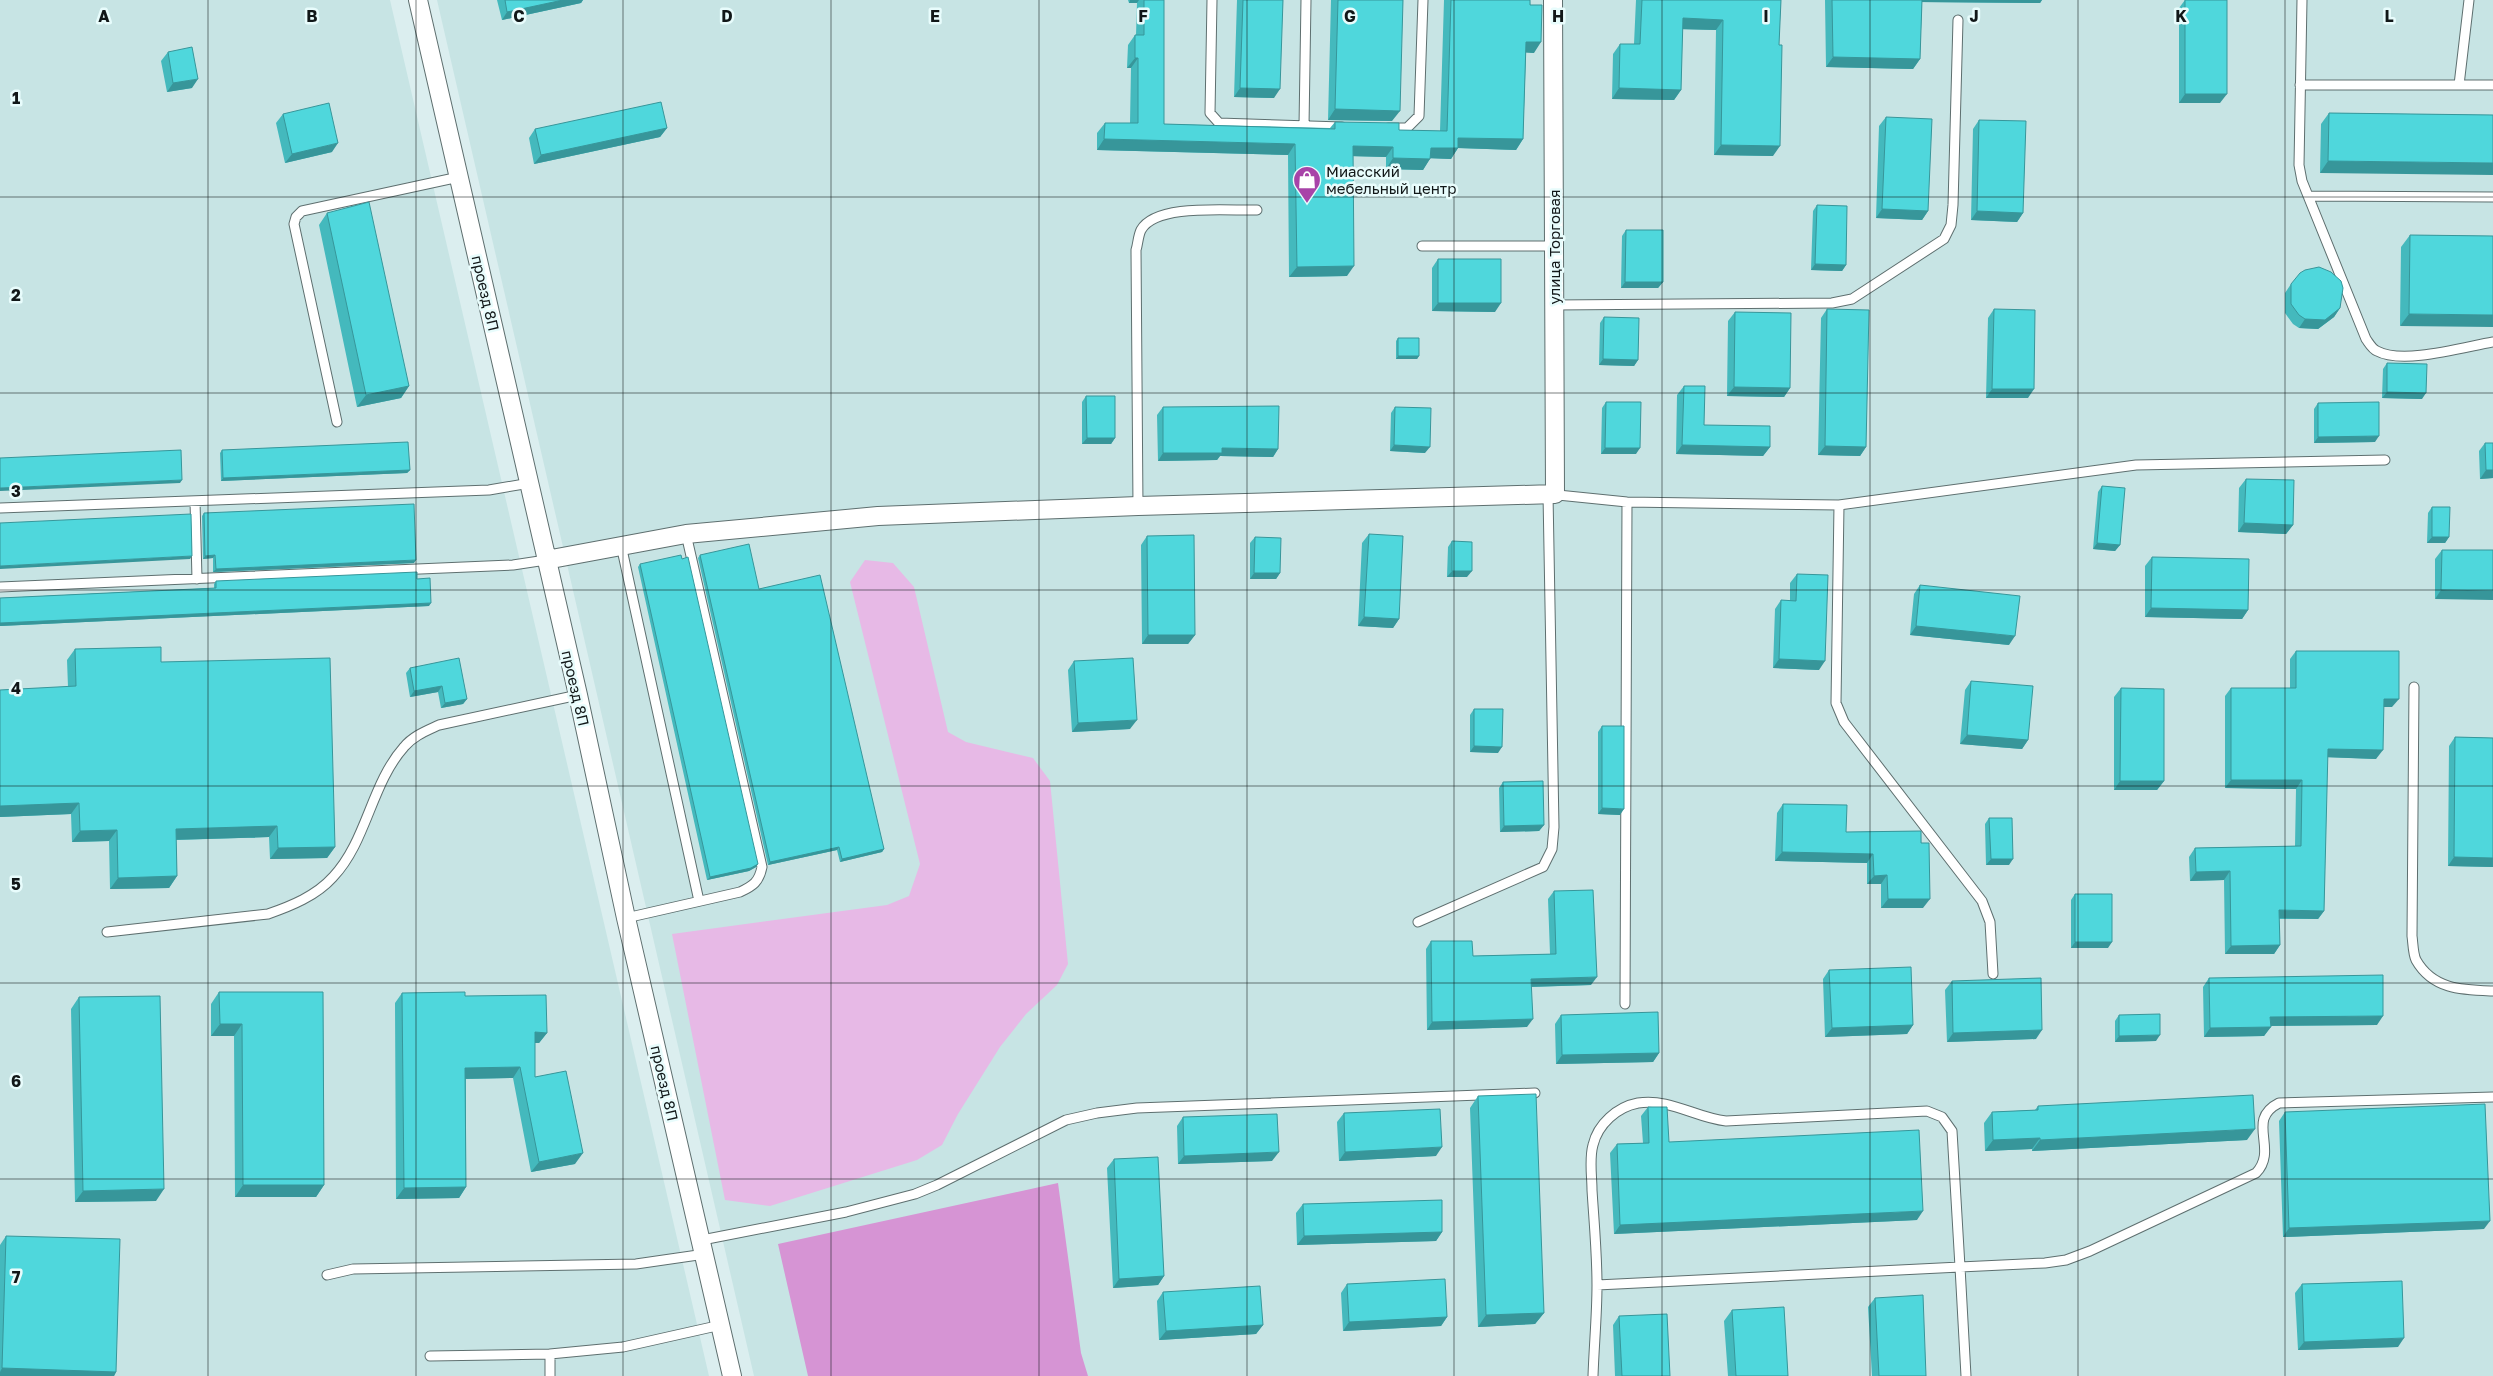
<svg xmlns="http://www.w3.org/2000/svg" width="2493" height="1376" font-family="'Golos Text',sans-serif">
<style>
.built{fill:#c7e4e4}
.green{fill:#e7b9e6}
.forest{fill:#d694d4}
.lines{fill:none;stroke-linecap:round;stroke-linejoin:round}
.lane-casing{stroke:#5e6f6f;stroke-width:11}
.street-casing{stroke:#5e6f6f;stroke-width:20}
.lane{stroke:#fff;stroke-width:9}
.street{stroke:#fff;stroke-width:18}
.wall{fill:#44b9bd}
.shaded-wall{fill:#37969a}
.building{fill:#4fd7dc;stroke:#37969a}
.grid{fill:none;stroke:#111718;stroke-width:1;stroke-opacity:0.55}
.labels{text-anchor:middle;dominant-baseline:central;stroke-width:5;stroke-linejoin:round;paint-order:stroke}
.poi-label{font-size:15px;fill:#111718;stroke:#e8fcfc;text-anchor:start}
.street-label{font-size:15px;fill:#111718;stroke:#e8fcfc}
.grid-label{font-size:16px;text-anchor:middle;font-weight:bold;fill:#111718;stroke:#e8fcfc;stroke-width:5;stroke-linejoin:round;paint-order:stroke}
</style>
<rect width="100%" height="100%" fill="#dbeeef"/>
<path class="built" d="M0,0h390l319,1376h-709z
M437,0h2056v1376h-1739z"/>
<path class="green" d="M865,560l28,3 21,24 34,145 18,10 67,16 17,23 18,183 -11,21 -31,29 -26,33 -42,67 -16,31 -25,15 -147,46 -45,-6 -53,-266 215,-29 22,-9 11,-32 -70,-282z"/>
<path class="forest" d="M1058,1183l23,170 7,23h-280l-30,-132z"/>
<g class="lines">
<defs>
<path id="lane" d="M1212,0l-2,113 9,10 123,4
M2302,0l-3,165 3,16 64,158c3,4 6,10 11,12 26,14 87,-4 116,-9
M2300,85h193
M2459,85l10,-85
M1304,126l2,-126
M1388,128h19l12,-12 4,-116
M2308,196l185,1
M1422,246h132
M1554,305l278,-2 20,-4 92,-60 7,-14 2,-20 5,-185
M337,422l-43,-198 2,-7 6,-6 157,-34
M195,501l2,78
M1839,505l-3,198 8,19 138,179 8,21 3,52
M1138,506l-2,-256c2,-6 2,-14 5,-20 15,-27 88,-19 116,-20
M0,508l489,-18 41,-7
M621,545l78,356
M0,587l513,-22 33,-5
M2414,687l-2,249c1,7 1,18 4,24 17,30 47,30 77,31
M626,918l114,-26c13,-6 19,-10 22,-25l-76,-333
M1418,922l125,-55 9,-18 2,-22 -6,-333 79,8 212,3 297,-40 249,-5
M107,932l161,-18c23,-8 48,-18 65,-37 34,-36 38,-93 71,-130 9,-11 22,-16 35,-22l139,-30
M1625,1004l2,-502
M702,1240l144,-28 69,-18 22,-9 129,-65 31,-7 40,-5 398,-15
M327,1275l26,-6 283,-5 69,-10
M430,1356l120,-2
M550,1376v-22l73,-7 98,-22
M1593,1376c1,-30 4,-61 4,-91 0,-32 -3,-63 -5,-95 0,-14 -3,-31 1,-45 5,-21 24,-38 45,-42 32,-5 58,15 88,18l201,-10 15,6 10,14 8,136 -363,18
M1966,1376l-6,-109 85,-4 21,-3 24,-9 166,-78c23,-24 -11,-53 23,-70l214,-6"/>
<path id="street" d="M418,0l160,695 48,223 106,458
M546,560l140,-26 192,-18 260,-10 417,-12 -2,-494"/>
</defs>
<use href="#lane" class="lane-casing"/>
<use href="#street" class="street-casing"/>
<use href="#lane" class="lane"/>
<use href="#street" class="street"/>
</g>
<path class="wall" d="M497,0h86l-2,3 -79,17z
M1128,0h36v124l166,4 5,-6 64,8 41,1 4,-131h86l4,53 -8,-1 -3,87 -7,11 -58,-2 -7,11 -21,-1 -7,12 -37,-1v-12l-33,-1 -6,120 -58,1 -1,-122 -191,-5v-17l8,-10h25l1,-55h-4l1,-23 7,-10h1l1,-32h-8z
M1237,0h46l-9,98 -40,-1z
M1331,0h72l-11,121 -64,-1z
M1636,0h145l-8,156 -59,-1 2,-125 -34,-1 -1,61 -7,10 -62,-1 1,-45 7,-10h14z
M1825,0h217l-2,3 -118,-1 -2,57 -7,10 -87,-2z
M2185,0l35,103h-41v-95z
M168,52l24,36 -25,4 -6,-31z
M2329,113l164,2 -173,58 1,-49z
M283,114l49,38 -47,11 -9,-40z
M1886,117l42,94 -6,9 -46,-2 3,-92z
M1979,120l44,93 -6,9 -46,-2 2,-91z
M667,128l-7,9 -126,27 -5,-26 6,-9z
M1817,205l29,60 -4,6 -31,-1 2,-59z
M327,213l82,173 -8,12 -44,9 -38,-182z
M1626,230l37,52 -5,6h-37l1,-52z
M2410,235l83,1 -93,90 1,-79z
M1438,259l57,53 -63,-1v-43z
M2291,284l49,24 -6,9 -16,12 -19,-1 -6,-4 -8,-11v-20z
M1827,309l39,138 -6,9 -42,-1 3,-137z
M1994,309l34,89h-42l2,-80z
M1735,312l55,76 -6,9 -57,-1 1,-75z
M1604,317l34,43 -4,6 -35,-1 1,-42z
M1398,338l21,18 -2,3h-21v-18z
M2387,363l35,36 -40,-1 1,-29z
M1684,386l20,39 66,22 -7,9 -87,-2 1,-59z
M1086,396l29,42 -4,6h-29v-42z
M1606,402l30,52h-35l1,-46z
M2318,403l57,39 -61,1v-34z
M1163,407l115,42 -5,8 -53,-1 -3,4 -59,1 -1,-46z
M1395,407l30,46 -35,-2 1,-38z
M2485,443l8,35 -13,1 -1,-28z
M222,450l188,20 -3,3 -186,8 -1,-28z
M2246,479l47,46 -7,9 -48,-2 1,-44z
M2102,486l18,59 -5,6 -22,-2 5,-57z
M2432,507l17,30 -4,6h-18l1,-30z
M204,513l210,50 -201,9v-14l-10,1 -1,-43z
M1369,534l30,85 -6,9 -35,-2 4,-83z
M1147,536l48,99 -7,9h-46l-1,-99z
M1255,537l25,36 -4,6h-26v-36z
M1452,541l15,36h-20l1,-30z
M2442,550h51l-58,49v-40z
M700,555l59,34 125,260 -2,3 -42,10 -3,-12 -69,15 -70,-307z
M2152,557l96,53 -6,9 -97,-2v-51z
M640,564l116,303 -7,4 -42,9 -69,-313z
M1797,574l22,96 -46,-2 2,-59 6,-9 9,1v-18z
M417,579l12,27 -429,20v-28l214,-10v-4l2,-3z
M1920,585l89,60 -99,-10 4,-41z
M75,649l86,13 174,185 -8,11 -57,1 -1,-22 -93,3 1,36 -8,12 -59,1 -1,-48 -37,1 -1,-28 -71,3v-127l68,-3 -1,-27z
M2296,651l96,56h-9l-7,52 -49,-2 -3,154 -6,8h-39l1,26 -6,9h-49l-1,-74 -34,1 -1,-24 6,-9 100,-2 1,-57 -71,-1v-92l6,-8h59v-29z
M1074,661l56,68 -58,3 -4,-62z
M410,668l57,31 -4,5 -22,4 -3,-16 -28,5 -4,-24z
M1971,681l57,59 -6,9 -62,-5 5,-54z
M2121,688l43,93 -7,9h-43v-93z
M1474,709l24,44 -28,-1v-37z
M1602,726l18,89 -22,-1v-82z
M2455,737l38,1v129l-45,-1 1,-120z
M1503,782l41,43 -5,6 -39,1 -1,-44z
M1783,804l63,28 75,-1 2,77h-42v-24h-14v-21l-92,-2 2,-48z
M1989,818l20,47h-23l-1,-41z
M1554,891l37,94 -60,2 -4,40 -100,3 -1,-81 5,-8 42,15 77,-2 -2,-55z
M2075,894l33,54h-37v-48z
M1829,970l84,55 -6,9 -82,3 -2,-58z
M2209,978l168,47 -106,1 -7,10 -60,1 -1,-50z
M1952,981l84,58 -89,3 -2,-52z
M219,992h104l1,193 -8,12h-81l-1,-161h-23v-32z
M402,993l63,3 82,37 -8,10h-4v34l40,87 -44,8 -18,-94 -47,1v108l-7,11 -63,1 -1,-196z
M79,997l77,204 -81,1 -4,-193z
M1561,1015l98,38 -6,9 -97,2 -1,-40z
M2119,1015l37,26 -41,1v-21z
M1478,1096l66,217 -9,11 -57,3 -8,-219z
M2038,1106l209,34 -215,11v-2l-47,2 -1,-28 8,-11 43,-2z
M1648,1107l21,35 248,78 -303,14 -4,-81 7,-9 26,-1 -2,-27z
M2285,1112l199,117 -201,8 -4,-116z
M1344,1113l92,43 -97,5 -2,-39z
M1183,1117l89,44 -94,3 -1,-38z
M1114,1159l50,117 -6,9 -45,3 -6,-120z
M1303,1204l139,28 -6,9 -139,4 -1,-32z
M6,1236l110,136 -2,4h-114v-131z
M1347,1284l100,33 -6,9 -98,5 -2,-38z
M2302,1284l96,63 -100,3 -3,-57z
M1163,1292l100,33 -7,9 -97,6 -2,-39z
M1875,1298l51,78h-54l-4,-69z
M1732,1310l56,66h-60l-4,-55z
M1619,1316l51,60h-55l-2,-51z"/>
<path class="shaded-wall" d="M563,0h20l-2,3 -79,17 5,-8z
M1130,0h9l-2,3h-8z
M1916,0h126l-2,3 -125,-1z
M1683,18l40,2 -7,10 -41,-1z
M1526,42h15l-7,11 -16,-1z
M1833,57l87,2 -7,10 -87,-2z
M1135,58h3l-7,10h-4z
M198,79l-6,9 -25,4 6,-9z
M1240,88l40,1 -6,9 -40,-1z
M1619,88l62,2 -7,10 -62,-1z
M2185,94h42l-7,9h-41z
M1335,109l65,2 -8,10 -64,-1z
M667,128l-7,9 -126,27 7,-9z
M1458,138l65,1 -7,11 -58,-2 -7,11 -28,-1 8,-10z
M1104,139l191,5 -7,11 -191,-5z
M338,143l-6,9 -47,11 7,-9z
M1721,145l59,1 -7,10 -59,-1z
M1353,146l40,1 -7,10 -40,-1z
M1393,158l37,1 -7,11 -37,-1z
M2328,161l165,2v12l-173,-2z
M1882,209l46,2 -6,9 -46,-2z
M1977,211l46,2 -6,9 -46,-2z
M1815,264l31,1 -4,6 -31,-1z
M1354,266l-7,10 -58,1 8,-10z
M1625,282h38l-5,6h-37z
M1438,303h63l-6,9 -63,-1z
M2340,308l-6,9 -16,12 -19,-1 6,-9z
M2409,314l84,1v12l-93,-1z
M1398,356h21l-2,3h-21z
M1603,359l35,1 -4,6 -35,-1z
M409,386l-8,12 -44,9 9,-12z
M1734,387l56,1 -6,9 -57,-1z
M1992,389h42l-6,9h-42z
M2387,392l39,1 -4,6 -40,-1z
M2379,436l-4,6 -61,1 4,-6z
M1087,438h28l-4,6h-29z
M1394,445l36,2 -5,6 -35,-2z
M1682,445l88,2 -7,9 -87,-2z
M1825,446l41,1 -6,9 -42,-1z
M1222,448l56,1 -5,8 -53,-1 -3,4 -59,1 5,-8z
M1605,448h35l-4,6h-35z
M410,470l-3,3 -186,8 2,-3z
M2486,470h7v8l-13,1z
M182,480l-2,3 -180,8v-3z
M2244,523l49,2 -7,9 -48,-2z
M2432,537h17l-4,6h-18z
M2097,543l23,2 -5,6 -22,-2z
M215,555l-2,3 -10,1 2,-3z
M192,556l-2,3 -190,10v-3z
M416,560l-2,3 -201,9 3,-3z
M1452,571h20l-5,6h-20z
M1254,573h26l-4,6h-26z
M2441,590l52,1v9l-58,-1z
M431,603l-2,3 -429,20v-3z
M2151,608l97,2 -6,9 -97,-2z
M1364,617l35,2 -6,9 -35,-2z
M1916,626l99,10 -6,9 -99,-10z
M1148,635h47l-7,9h-46z
M1779,659l46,2 -6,9 -46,-2z
M442,686l-4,6 -28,5 4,-6z
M467,699l-4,5 -22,4 4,-5z
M2384,699h15l-7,8h-14z
M1137,720l-7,9 -58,3 6,-9z
M1967,735l61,5 -6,9 -62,-5z
M1474,746l28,1 -4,6 -28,-1z
M2328,749l55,1 -7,9 -55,-2z
M2231,780h71l-6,9 -71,-1z
M2120,781h44l-7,9h-43z
M79,803l-8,11 -71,3v-11z
M1602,808l22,1 -4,6 -22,-1z
M1544,825l-5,6 -39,1 4,-6z
M277,826l-8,11 -101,3 8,-11z
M117,830l-8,11 -37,1 8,-11z
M335,847l-8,11 -57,1 8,-11z
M839,847l-2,3 -69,15 2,-3z
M884,849l-2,3 -42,10 2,-3z
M1782,852l91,2 -6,9 -92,-2z
M2454,857l39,1v9l-45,-1z
M1991,859h22l-4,6h-23z
M758,864l-2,3 -7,4 -42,9 3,-3z
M2230,871l-6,9 -34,1 6,-9z
M1887,875l-6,9h-14l7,-8z
M177,876l-8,12 -59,1 8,-11z
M1888,899h42l-7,9h-42z
M2279,910l45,1 -6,8 -45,-1z
M2075,942h37l-4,6h-37z
M2280,945l-6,9h-49l6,-8z
M1597,977l-6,8 -66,2 6,-8z
M2383,1016l-6,9 -113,1 6,-9z
M1533,1019l-6,8 -100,3 5,-8z
M220,1024h22l-8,12h-23z
M1913,1025l-6,9 -82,3 7,-9z
M2271,1027l-7,9 -60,1 6,-9z
M2042,1030l-6,9 -89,3 6,-9z
M535,1032l12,1 -8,10h-11z
M2160,1035l-4,6 -41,1 4,-6z
M1659,1053l-6,9 -97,2 6,-9z
M520,1067l-7,11 -55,1 7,-11z
M2255,1129l-8,11 -215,11 8,-11z
M2040,1138l-8,11 -47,2 8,-11z
M1442,1147l-6,9 -97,5 6,-9z
M1279,1152l-7,9 -94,3 6,-8z
M583,1153l-8,11 -44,8 8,-10z
M243,1185h81l-8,12h-81z
M466,1187l-7,11 -63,1 8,-11z
M164,1189l-8,12 -81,1 8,-11z
M1923,1211l-6,9 -303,14 6,-9z
M2490,1221l-6,8 -201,8 6,-9z
M1442,1232l-6,9 -139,4 7,-9z
M1164,1276l-6,9 -45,3 6,-9z
M1544,1313l-9,11 -57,3 8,-12z
M1447,1317l-6,9 -98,5 6,-9z
M1263,1325l-7,9 -97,6 7,-9z
M2404,1338l-6,9 -100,3 6,-8z
M2,1368l114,4 -2,4h-114v-4z"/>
<path class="building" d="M505,0h58l-56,12z
M1144,0h20v124l171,5v-7l64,1v7l48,1 4,-131h79v5h12l-1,37h-15l-3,97 -65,-1v10h-27l-1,11 -37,-1v-11l-40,-1 1,120 -57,1 -2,-123 -191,-5 1,-16h33v-65h-3v-23h9z
M1243,0h40l-3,89 -40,-1z
M1338,0h65l-3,111 -65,-2z
M1642,0h139l-2,45h3l-2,101 -59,-1 2,-125 -40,-2 -2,72 -62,-2 1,-44h20z
M1832,0h90l-2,59 -87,-2z
M2185,0h42v94h-42z
M192,47l6,32 -25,4 -5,-31z
M661,102l6,26 -126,27 -6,-26z
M329,103l9,40 -46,11 -9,-40z
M2329,113l164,2v48l-165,-2z
M1886,117l46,2 -4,92 -46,-2z
M1979,120l47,1 -3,92 -46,-2z
M369,202l40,184 -43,9 -39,-182z
M1817,205l30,1 -1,59 -31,-1z
M1626,230h37v52h-38z
M2410,235l83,1v79l-84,-1z
M1438,259h63v44h-63z
M2319,267l12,5 10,9 2,7 -3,20 -15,12 -20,-1 -6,-4 -8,-11v-20l9,-11 5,-3z
M1827,309l42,1 -3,137 -41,-1z
M1994,309l41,1 -1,79h-42z
M1735,312l56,1 -1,75 -56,-1z
M1604,317l35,1 -1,42 -35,-1z
M1398,338h21v18h-21z
M2387,363l40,1 -1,29 -39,-1z
M1684,386h21l-1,39 66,1v21l-88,-2z
M1086,396h29v42h-28z
M1606,402h35l-1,46h-35z
M2379,402v34l-61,1v-34z
M1279,406l-1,43 -56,-1v5h-59v-46z
M1395,407l36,1 -1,39 -36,-2z
M408,442l2,28 -187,8 -1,-28z
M2485,443h8v27h-7z
M181,450l1,30 -182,8v-30z
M2246,479l48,1 -1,45 -49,-2z
M2102,486l23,2 -5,57 -23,-2z
M414,504l2,56 -200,9 -1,-14 -10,1 -1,-43z
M2432,507h18l-1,30h-17z
M191,514l1,42 -192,10v-43z
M1369,534l34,2 -4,83 -35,-2z
M1194,535l1,100h-47l-1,-99z
M1255,537l26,1 -1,35h-26z
M1452,541l20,1v29h-20z
M749,544l10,45 61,-14 64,274 -42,10 -3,-12 -69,15 -70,-307z
M2442,550h51v41l-52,-1z
M681,555l1,4 6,-2 70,307 -7,4 -41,9 -70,-313z
M2152,557l97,2 -1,51 -97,-2z
M417,572v7l13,-1 1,25 -431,20v-25l216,-10v-7z
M1797,574l31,1 -3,86 -46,-2 2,-59 15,1z
M1920,585l100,11 -5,40 -99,-10z
M161,647v15l169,-4 5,189 -57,1 -1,-22 -101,3 1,47 -59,2 -1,-48 -37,1 -1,-28 -79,3v-116l76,-4 -1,-37z
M2296,651h103v48h-15l-1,51 -55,-1 -4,162 -45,-1 1,35 -49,1 -1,-75 -34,1 -1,-24 106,-2 1,-66h-71v-92h65z
M459,658l8,41 -22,4 -3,-17 -28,5 -4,-23z
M1133,658l4,62 -59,3 -4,-62z
M1971,681l62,5 -5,54 -61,-5z
M2121,688l43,1v92h-44z
M1474,709h29l-1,38 -28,-1z
M1602,726h22v83l-22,-1z
M2455,737l38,1v120l-39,-1z
M1543,781l1,44 -40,1 -1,-44z
M1783,804l64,1 -1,27 75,-1v12h8l1,56h-42l-1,-24 -13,1 -1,-22 -91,-2z
M1989,818h23l1,41h-22z
M1593,890l4,87 -66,2 2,40 -101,3 -1,-81h41l1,15 83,-2 -2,-63z
M2075,894h37v48h-37z
M1911,967l2,58 -81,3 -3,-58z
M2383,975v41l-113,1 1,10 -61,1 -1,-50z
M2041,978l1,52 -89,3 -1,-52z
M219,992h104l1,193h-81l-1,-161h-22z
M465,992v4l81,-1 1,38 -12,-1v45l31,-6 17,82 -44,9 -19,-95 -55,1 1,119 -62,1 -2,-195z
M160,996l4,193 -81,2 -4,-194z
M1658,1012l1,41 -97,2 -1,-40z
M2160,1014v21l-41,1v-21z
M1536,1094l8,219 -58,2 -8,-219z
M2253,1095l2,34 -215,11v-2l-47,2 -1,-28 46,-2v-4z
M2485,1104l5,117 -201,7 -4,-116z
M1648,1107h19l2,35 250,-12 4,81 -303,14 -3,-81 32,-1z
M1440,1109l2,38 -97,5 -1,-39z
M1277,1114l2,38 -95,4 -1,-39z
M1158,1157l6,119 -45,3 -5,-120z
M1442,1200v32l-138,4 -1,-32z
M6,1236l114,3 -4,133 -114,-4z
M1445,1279l2,38 -98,5 -2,-38z
M2402,1281l2,57 -100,4 -2,-58z
M1260,1286l3,39 -97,6 -3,-39z
M1923,1295l3,81h-47l-4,-78z
M1784,1307l4,69h-52l-4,-66z
M1667,1314l3,62h-48l-3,-60z"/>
<path class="grid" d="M208,0v1376M416,0v1376M623,0v1376M831,0v1376M1039,0v1376M1247,0v1376M1454,0v1376M1662,0v1376M1870,0v1376M2078,0v1376M2285,0v1376M0,197h2493M0,393h2493M0,590h2493M0,786h2493M0,983h2493M0,1179h2493"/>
<defs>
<symbol id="shop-pin" viewBox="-11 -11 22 30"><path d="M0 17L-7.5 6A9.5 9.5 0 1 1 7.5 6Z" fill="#a843a8" stroke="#e8fcfc"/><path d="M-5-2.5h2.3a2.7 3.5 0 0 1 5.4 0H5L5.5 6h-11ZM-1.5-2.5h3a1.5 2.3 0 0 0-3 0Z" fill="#fff"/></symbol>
</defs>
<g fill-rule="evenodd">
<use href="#shop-pin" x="1291" y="164" width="32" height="43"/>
</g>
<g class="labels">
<g class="poi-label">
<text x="1326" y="171">Миасский<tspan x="1326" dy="17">мебельный центр</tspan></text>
</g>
<g class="street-label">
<text transform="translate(1554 247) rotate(-90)">улица Торговая</text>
<text transform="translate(486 293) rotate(77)">проезд 8П</text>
<text transform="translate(576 688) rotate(77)">проезд 8П</text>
<text transform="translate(665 1083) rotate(77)">проезд 8П</text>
</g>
</g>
<g class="grid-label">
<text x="104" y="22">A</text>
<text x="312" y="22">B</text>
<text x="519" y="22">C</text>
<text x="727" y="22">D</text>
<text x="935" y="22">E</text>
<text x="1143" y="22">F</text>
<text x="1350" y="22">G</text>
<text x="1558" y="22">H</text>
<text x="1766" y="22">I</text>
<text x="1974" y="22">J</text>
<text x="2181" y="22">K</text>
<text x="2389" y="22">L</text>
<text x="16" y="104">1</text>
<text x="16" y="301">2</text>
<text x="16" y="497">3</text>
<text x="16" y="694">4</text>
<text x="16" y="890">5</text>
<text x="16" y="1087">6</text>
<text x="16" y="1283">7</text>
</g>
</svg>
